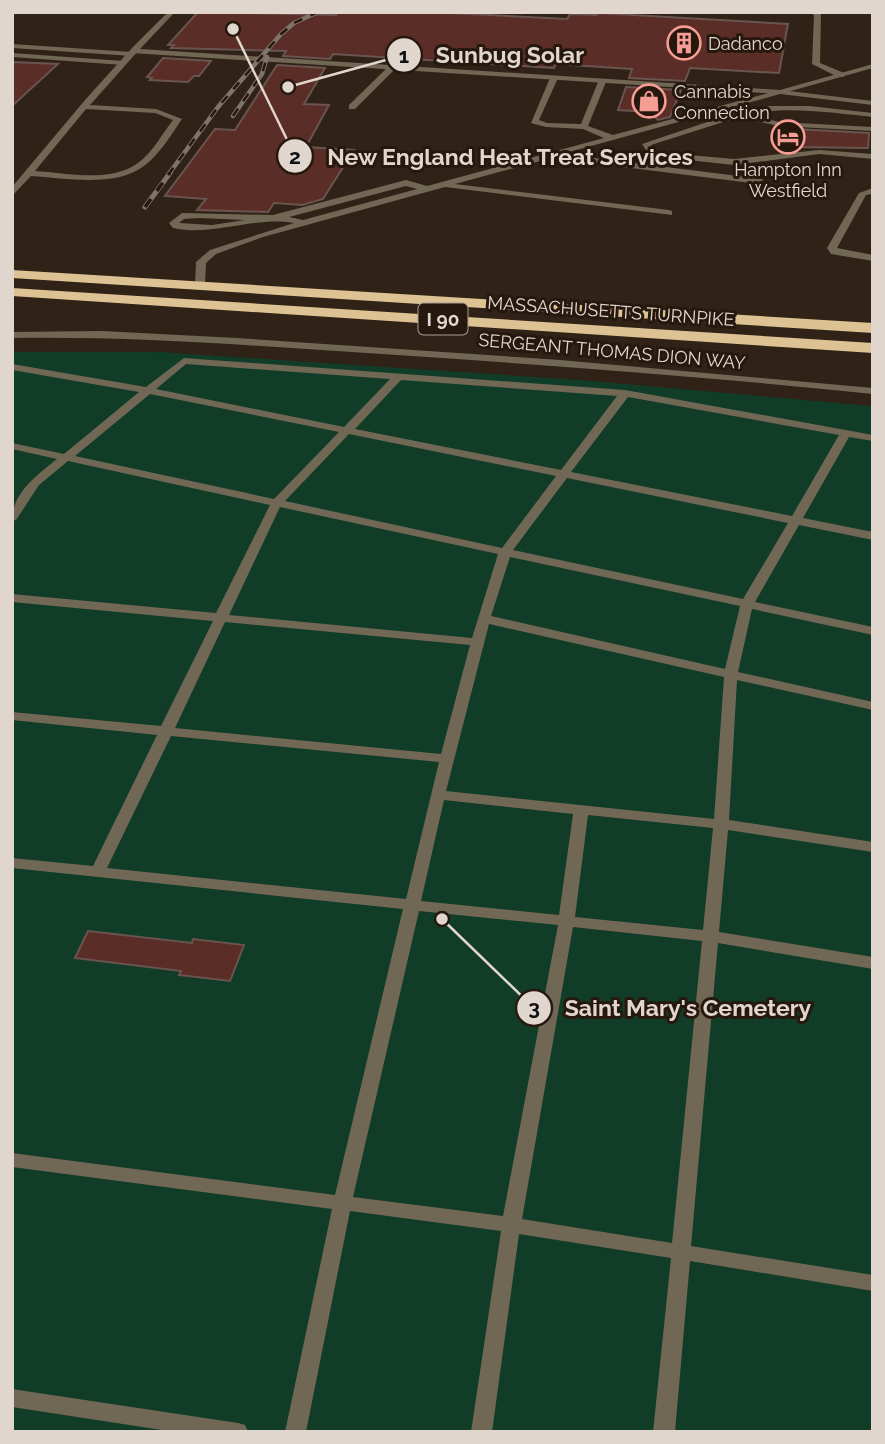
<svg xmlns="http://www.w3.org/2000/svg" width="885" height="1444" font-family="Raleway,sans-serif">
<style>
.green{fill:#113c28}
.building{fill:#5a2d26;stroke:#6a5450;stroke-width:2}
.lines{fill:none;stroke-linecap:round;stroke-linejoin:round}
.service{fill:#716755;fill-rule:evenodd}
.minor{fill:#716755;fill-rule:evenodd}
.tertiary{fill:#716755;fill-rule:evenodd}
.motorway{fill:#ddc294;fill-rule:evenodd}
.rail-far1-casing{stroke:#807369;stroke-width:4.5}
.rail-casing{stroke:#807369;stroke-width:5}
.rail-far1{stroke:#26180d;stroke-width:2.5;stroke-dasharray:9;stroke-linecap:butt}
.rail{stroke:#26180d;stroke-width:3.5;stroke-dasharray:10;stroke-linecap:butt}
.labels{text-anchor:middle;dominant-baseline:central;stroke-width:6;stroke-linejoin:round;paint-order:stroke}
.far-poi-label{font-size:18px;fill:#e0d6ce;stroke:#26180d;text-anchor:start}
.far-street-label{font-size:18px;fill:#e0d6ce;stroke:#26180d}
.shield{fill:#26180d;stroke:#a89d94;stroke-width:2}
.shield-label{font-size:19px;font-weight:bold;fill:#e0d6ce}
.leader{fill:none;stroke:#e0d6ce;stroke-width:2.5}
.callout-dot{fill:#e0d6ce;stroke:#26180d;stroke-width:2.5}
.mark-label{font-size:21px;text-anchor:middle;font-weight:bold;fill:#111}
.callout-label{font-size:23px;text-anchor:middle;font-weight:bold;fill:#e0d6ce;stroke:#26180d;stroke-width:6;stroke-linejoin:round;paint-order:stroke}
</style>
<rect width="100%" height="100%" fill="#302216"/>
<path class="green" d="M12,352h147l421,28 293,26v1026h-861z"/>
<path class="building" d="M198,12l138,3 3,-3h91l137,7 3,-5 27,1 1,-2 190,11 -9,49 -89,-5 -5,13 -56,-3 3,-9 -76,-5 -2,4 -221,-14 -3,5 -47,-3 3,-5 -115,-3 3,-3h-6z
M163,58l48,3 -12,15h-5l-6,6 -38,-2 2,-2 -5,-1z
M12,62l46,2 -46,42z
M277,65l48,3 -21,36 25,1 -23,42 48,3 -31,49 -21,6 -28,-2 -6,9 -71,-2 9,-11 -41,-3 50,-67 20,1z
M626,87l55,3 -11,27 -12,3 -8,-8 -32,-2z
M795,129l74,4 -1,15 -71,-1z
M88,931l104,12 1,-4 51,6 -14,36 -51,-6 2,-4 -106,-13z"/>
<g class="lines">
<path class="service" d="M808,12l13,2 -1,49 24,10v4h-6l-26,-13 2,-49z
M12,44l120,8 4,2 -4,2 -120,-8z
M12,53l111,8 4,2 -4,2 -111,-8z
M389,66l7,2 -41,41h-6v-4z
M554,76l4,2 -19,42 8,3 34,1 17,-42 4,-2 4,2 -18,44 25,9 167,-45 93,11v4l-93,-11 -218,60 200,25 1,2 -4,3 -208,-26 -96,26 214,26 3,1v4l-227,-28 -182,50 -47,17 -10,9 -1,23 -5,3 -5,-3 1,-24 14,-12 84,-27c-41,-7 -80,14 -121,5l-4,-5 13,-10 91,2 133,-35 21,6 177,-48 -21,-9 -37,-2 -15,-4 19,-45zM406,186l11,3 -114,31 -14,-3zM199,218l46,2 -33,5 -33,-2 5,-4z
M85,100h6l-1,5 66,4 26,10c-11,16 -22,35 -38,47 -29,22 -79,12 -113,10l-19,20v-9zM86,109l69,4 18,7c-11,14 -20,32 -35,43 -27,20 -72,10 -103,8z
M769,106h40l64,7v4c-41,-4 -83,-11 -124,-3l30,8 94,5v4l-94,-5 -40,-9 -88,28 5,7 78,7 85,-9 54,4v5l-54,-5 -85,11 -84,-9 -8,-12 95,-32z
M873,188v6l-7,1 -29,53 36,7v6l-42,-7 -4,-6 32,-55z
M184,358l441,32 248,45v6l-24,-4 -46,81 70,14v8l-74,-15 -44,77 118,25v8l-121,-26 -14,63 135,30v8l-136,-30 -8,140 144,22v10l-145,-22 -9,102 154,25v12l-155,-26 -27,303 182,29v16l-183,-30 -15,171h-22l18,-174 -152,-24 -27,198h-21l30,-201 -151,-20 -44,221h-21l47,-223 -320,-42v-14l323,42 68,-286 -391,-41v-10l81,8 64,-131 -145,-15v-8l149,14 52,-105 -201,-19v-8l204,19 54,-108 -202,-44 -29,24 -23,35 -4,1c0,-28 25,-46 45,-62l-45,-10v-6l52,11 75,-62 -127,-22v-6l134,23zM186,364l204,15 -46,48 -188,-38zM401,380l216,16 -56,74 -206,-41zM150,394l189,38 -65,67 -199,-43zM628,397l211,38 -47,81 -221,-44zM349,434l207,42 -54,72 -217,-47zM567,478l221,45 -45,76 -230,-49zM280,507l218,47 -26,84 -243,-23zM510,557l230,49 -15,63 -234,-53zM225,622l245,23 -29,109 -266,-26zM489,624l235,53 -10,142 -268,-28zM171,736l268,26 -33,137 -299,-31zM444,800l129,14 -14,101 -138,-14zM588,815l125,13 -10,102 -128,-13zM419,911l139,14 -55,291 -150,-19zM573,927l129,14 -30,302 -150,-24z
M12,1389l226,34 7,2 3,7h-73l-163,-25z"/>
<path class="minor" d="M131,49l7,2 -47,53h-6v-4z
M102,331l135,7 323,22 313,28v6c-163,-17 -327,-29 -491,-40 -123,-8 -246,-18 -370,-16v-6z"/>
<path class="tertiary" d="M168,12h7l-35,37 640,41 93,-26v4l-93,26 -649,-41v-4z"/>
<path class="motorway" d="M12,270l861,53v10l-861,-55z
M12,288l861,55v10l-861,-57z"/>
<defs>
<path id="rail-far1" d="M233,116l29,-42 5,-17
M168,175l50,-68 63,-73 13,-11 24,-11"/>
<path id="rail" d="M145,207l25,-34"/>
</defs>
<use href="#rail-far1" class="rail-far1-casing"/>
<use href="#rail" class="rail-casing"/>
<use href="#rail-far1" class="rail-far1"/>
<use href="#rail" class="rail"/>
</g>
<defs>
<symbol id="building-ring" viewBox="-11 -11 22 22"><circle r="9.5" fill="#26180d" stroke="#f59c94" stroke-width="1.5"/><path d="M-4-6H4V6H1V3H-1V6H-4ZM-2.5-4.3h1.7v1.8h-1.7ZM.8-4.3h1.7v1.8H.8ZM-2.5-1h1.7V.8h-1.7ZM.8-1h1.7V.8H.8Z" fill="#f59c94"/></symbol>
<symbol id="shop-ring" viewBox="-11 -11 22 22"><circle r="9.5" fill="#26180d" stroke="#f59c94" stroke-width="1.5"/><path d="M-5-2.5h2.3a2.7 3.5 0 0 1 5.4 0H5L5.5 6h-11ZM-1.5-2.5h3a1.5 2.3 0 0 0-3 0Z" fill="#f59c94"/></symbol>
<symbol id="hotel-ring" viewBox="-11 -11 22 22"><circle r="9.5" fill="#26180d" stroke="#f59c94" stroke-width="1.5"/><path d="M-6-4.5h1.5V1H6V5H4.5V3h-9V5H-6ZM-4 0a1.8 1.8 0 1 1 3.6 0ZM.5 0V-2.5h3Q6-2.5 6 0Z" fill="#f59c94"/></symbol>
</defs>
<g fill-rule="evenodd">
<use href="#building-ring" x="665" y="24" width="38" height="38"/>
<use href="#shop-ring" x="630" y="82" width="38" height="38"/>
<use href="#hotel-ring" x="769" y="118" width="38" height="38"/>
</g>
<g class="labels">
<g class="far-poi-label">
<text x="708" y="43">Dadanco</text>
<text x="674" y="91">Cannabis<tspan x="674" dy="21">Connection</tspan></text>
<text x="788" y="169" text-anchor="middle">Hampton Inn<tspan x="788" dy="21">Westfield</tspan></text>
</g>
<g class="far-street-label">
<text transform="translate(611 311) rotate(4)">MASSACHUSETTS TURNPIKE</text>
<text transform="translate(612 351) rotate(5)">SERGEANT THOMAS DION WAY</text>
</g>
<rect class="shield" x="418.5" y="303.5" width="49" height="31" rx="5"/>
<g class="shield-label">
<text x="443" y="319">I 90</text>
</g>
</g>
<path class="leader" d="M288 87L404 55M233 29L295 156M442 919L534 1008"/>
<g class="callout-dot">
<circle cx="288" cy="87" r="7"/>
<circle cx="233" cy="29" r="7"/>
<circle cx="442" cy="919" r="7"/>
<circle cx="404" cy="55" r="18"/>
<circle cx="295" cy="156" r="18"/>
<circle cx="534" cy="1008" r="18"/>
</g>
<g class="mark-label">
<text x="404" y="63">1</text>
<text x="295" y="164">2</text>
<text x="534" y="1015">3</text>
</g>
<g class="callout-label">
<text x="510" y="63">Sunbug Solar</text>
<text x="510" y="165">New England Heat Treat Services</text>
<text x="688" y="1016">Saint Mary's Cemetery</text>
</g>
<rect width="885" height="1444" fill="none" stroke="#e0d6ce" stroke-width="28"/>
</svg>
